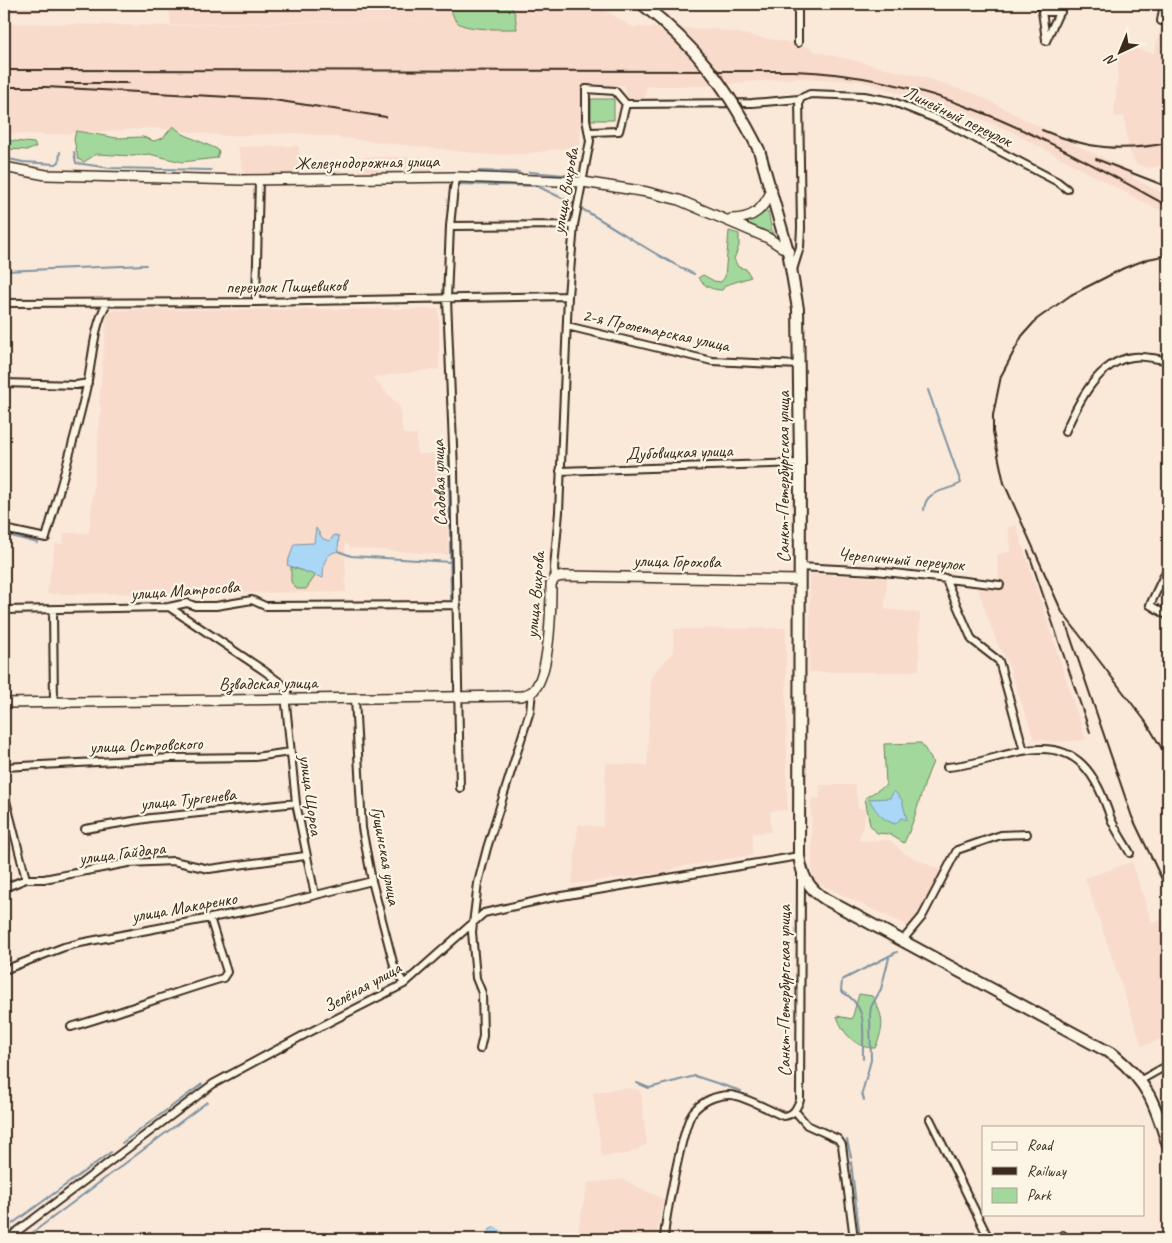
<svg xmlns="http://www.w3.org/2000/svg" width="1172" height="1243" font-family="Caveat,sans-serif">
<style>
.built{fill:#f8dbcb}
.green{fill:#a2d89c;stroke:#6e815d}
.water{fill:#abd7f7;stroke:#7e92a0}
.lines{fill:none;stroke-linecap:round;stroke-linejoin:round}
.stream{stroke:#7e92a0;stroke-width:2}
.street-casing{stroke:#3b2a1e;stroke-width:10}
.secondary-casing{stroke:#3b2a1e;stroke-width:12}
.primary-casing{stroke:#3b2a1e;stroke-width:14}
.street{stroke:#fcf5e5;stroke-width:6}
.secondary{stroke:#fcf5e5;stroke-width:9}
.primary{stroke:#fcf5e5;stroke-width:10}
.rail{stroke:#3b2a1e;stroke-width:2}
.primary-bridge-casing{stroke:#3b2a1e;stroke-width:14;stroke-linecap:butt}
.primary-bridge{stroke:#fcf5e5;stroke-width:10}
.labels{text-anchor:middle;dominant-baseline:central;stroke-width:4.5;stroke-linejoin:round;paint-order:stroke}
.street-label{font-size:18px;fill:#3b2a1e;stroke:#fcf5e5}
</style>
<rect width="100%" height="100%" fill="#fae9d9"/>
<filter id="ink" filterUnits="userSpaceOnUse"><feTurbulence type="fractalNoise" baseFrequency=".02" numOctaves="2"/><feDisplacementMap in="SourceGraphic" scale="10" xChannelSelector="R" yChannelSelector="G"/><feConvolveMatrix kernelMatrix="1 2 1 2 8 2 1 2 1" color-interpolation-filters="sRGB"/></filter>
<g filter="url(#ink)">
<path class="built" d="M4,4h431v13l2,-13h157l39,23 81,2 79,14 16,4 5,4 109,26 53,17 99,51 59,27 -1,6 35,18v19l-160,-85 -38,-15 -110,-34 -64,-3 -93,8h-57l-1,12h-18l-3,-13h-42l-2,61 -54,8 -35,1 -192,-22 -73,3 -72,-8 -107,7 -43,-2v-110l167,3 264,-7 -264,6 -2,-18 -165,6z
M1168,24v152h-4l-4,-10 -12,2 -12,-4 -8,-17 -4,-31 -10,1 6,-72 34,8 6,-23 7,-2z
M299,146l1,28 -56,-1 -6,-26z
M359,157h73v14l-73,1z
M439,309v60l-67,8 28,30 3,27 14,1v19h28l3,101 -97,-7 -6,-5 1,49 -299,2 8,-50h8l1,-11h25l12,-125 -2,-4 8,-89 7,-5z
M1016,525l70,215 -31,2 -21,-3 -28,-81 -9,-14 -21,-60 2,-5 21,1 -2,-25 14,-4 -3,-23z
M810,574l77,4 -2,31 35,4 -1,57 -15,2h-95z
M786,628l1,182 -17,1 1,21 -18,1 -1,22 -75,12 -8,5 -97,12 6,-60 25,3 3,-64 41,2 4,-88 22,-25 1,-23z
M819,785h36l3,24h7l-1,15 -6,17 32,-1 14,13 38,18 -22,44 -12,11 -91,-43 -5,-8 -1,-76 9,-1z
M1132,862l20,61 16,-5v119l-26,9 -57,-168z
M623,1088l15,1 3,4 6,51 -19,10 -26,2 -9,-63z
M622,1179l41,20 -7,40h-80l12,-56z"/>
<path class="green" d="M452,4h58l5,10 2,15c-13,0 -47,1 -57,-5 -6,-3 -8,-11 -10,-17z
M591,99h23v21h-23z
M173,126l10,8 34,15 2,3 -2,6 -35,4 -33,-8 -16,2 -37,-2 -12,8 -6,-3 -4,-20 2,-8 41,7 26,-1 11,4 9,-3z
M4,140l30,3 2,4 -7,3 -25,-1z
M768,211l5,25 -28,-13z
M729,231l10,3v12l-5,13 4,8 8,2 5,8 -25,8 -4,5c-11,0 -17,-4 -24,-12l5,-3 11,6 7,1 4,-5z
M291,567l25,8 -10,14h-9l-6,-7z
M921,743l12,19c-12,26 -16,55 -29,81l-15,-9 -12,-1 -7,-8 -5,-27 21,-13 -2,-41z
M859,994l13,2c12,21 13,30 3,52 -18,1 -33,-15 -38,-32l15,3z"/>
<path class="water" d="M316,528l7,11 7,2 4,-6 5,1 -1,15c-15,4 -14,13 -15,27l-36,-13 7,-21 20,-1z
M894,791l8,9 5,20 -6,-2 -5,6c-13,-3 -21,-13 -27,-25l21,-1z
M495,1227l13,9 -2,3h-18l-2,-3 3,-6z"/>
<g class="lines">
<path class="stream" d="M74,152l2,11 34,5 101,2
M4,158l19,4 33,2 3,-2 1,-10
M479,171l40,1
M529,172l48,4
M458,184l79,2 37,18
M580,208c39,21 74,48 114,66
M4,271l142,-6
M449,446v19
M449,475l1,61
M924,510c1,-21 23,-18 37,-27l-33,-93
M4,534l34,9
M450,542l1,57
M338,551l13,5 100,6
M863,1059c-1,-29 7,-52 -22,-68l1,-11 55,-28
M637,1083l12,5 46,-12 46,15
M864,1100l-2,-7 9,-33 -1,-45 1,-8 10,-18 8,-31
M847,1140l4,17
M122,1143l80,-59
M851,1162l9,77
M5,1229l106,-77
M24,1239l183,-137"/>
<defs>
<path id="street" d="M1041,4l5,36
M1042,8l5,4h14
M1161,21l3,-17
M1046,41l17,-37
M798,43v-39
M799,99l11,-5 54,2 27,5 53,21 114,60 9,7
M626,104l126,-1 47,-4
M457,177l-3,11 -4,38 -3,73 7,171 6,318
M450,226l124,-1
M793,270l7,-23 1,-19 -2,-129
M256,302l3,-122
M4,303l252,-1 312,-6
M567,326l145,35 87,4
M4,383l72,2 12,-2
M1065,432c13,-29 33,-71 68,-75 11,-2 24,3 35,3
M560,471l240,-8
M4,529l42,9c14,-51 30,-102 41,-153 6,-27 6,-58 20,-82
M799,567l77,4 124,14
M1168,567l-18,38 18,11
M555,578l-1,-10 5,-56 9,-216 6,-71 16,-84 -4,-22v-30l29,2 11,13 -7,27 -29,1
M945,578l27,62 27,21 25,90
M169,607l94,63 19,14 6,8 -2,12 10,99 19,92
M4,610l165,-3 18,-4 8,3h21l36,-6 13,6 192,-1
M53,611l1,92
M355,698l7,130 10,53 22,85 10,18
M4,767l167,-9 84,-1 35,-5
M947,767c26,-2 50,-11 75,-16 57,-11 74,24 89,68 5,12 13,23 19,34
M4,793l22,86
M85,829l66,-11 145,-15
M4,888l22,-9h18l84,-16 45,-2 36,8 96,-13
M902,941l20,-24 35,-67 44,-15 26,-1
M4,970l60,-23 16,-4 188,-36 104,-26
M71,1027c51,-15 101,-34 152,-49l4,-6 -17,-54
M480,1049l3,-13 -1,-43 -6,-15 -4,-46 6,-49 9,-35 43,-137 2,-19
M1141,1080l27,-15
M795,1111l12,14 31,14 4,6 12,94
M930,1119l59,120
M7,1239l206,-155 91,-49 100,-51 80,-71 66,-15 249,-42
M664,1239c1,-19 19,-115 29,-127 9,-11 23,-17 37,-17 12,0 41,16 53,21 11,-1 13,-7 17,-16l1,-226
M1055,1239l8,-4 2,4"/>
<path id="secondary" d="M4,167l42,8 196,5 215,-3 126,5 64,10 32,8 89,38 20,13
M731,219c23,0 32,-10 41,-29
M4,703l518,-7c4,-2 8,-3 11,-5 17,-17 18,-83 18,-107l4,-6 8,-2 236,4"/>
<path id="primary" d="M759,150l29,101 10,58 2,154 -1,393c3,20 9,32 26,43l289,156c35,29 41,49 54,91"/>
</defs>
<use href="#street" class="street-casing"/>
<use href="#secondary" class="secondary-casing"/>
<use href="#primary" class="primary-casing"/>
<use href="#street" class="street"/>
<use href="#secondary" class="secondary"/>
<use href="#primary" class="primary"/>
<path class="rail" d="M4,70l790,1c142,4 253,69 374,135
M66,83h63
M4,87h42l221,12 119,18
M1042,130c44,19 79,22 126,13
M1096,159l72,28
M1168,255l-20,4 -24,9 -53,27 -34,24 -15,17 -21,40 -8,39v17l11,51 58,129 84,110 22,37
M1028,551l62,181
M1066,624l66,193 36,75"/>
<defs>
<path id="primary-bridge" d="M642,4c55,43 86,84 117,146"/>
</defs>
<use href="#primary-bridge" class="primary-bridge-casing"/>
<use href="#primary-bridge" class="primary-bridge"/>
</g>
</g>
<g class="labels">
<g class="street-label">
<text transform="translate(958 116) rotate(26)">Линейный переулок</text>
<text transform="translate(367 162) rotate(-1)">Железнодорожная улица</text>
<text transform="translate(565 191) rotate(-80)">улица Вихрова</text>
<text transform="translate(286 286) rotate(-1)">переулок Пищевиков</text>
<text transform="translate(656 330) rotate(12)">2-я Пролетарская улица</text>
<text transform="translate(679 452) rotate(-2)">Дубовицкая улица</text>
<text transform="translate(783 477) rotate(-90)">Санкт-Петербургская улица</text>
<text transform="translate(439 483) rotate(-92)">Садовая улица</text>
<text transform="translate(901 559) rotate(5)">Черепичный переулок</text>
<text transform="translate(677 561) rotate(1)">улица Горохова</text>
<text transform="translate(185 590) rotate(-4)">улица Матросова</text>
<text transform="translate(535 595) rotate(-85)">улица Вихрова</text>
<text transform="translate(268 683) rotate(-1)">Взвадская улица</text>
<text transform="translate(146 745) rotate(-2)">улица Островского</text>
<text transform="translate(311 795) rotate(82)">улица Щорса</text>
<text transform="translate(188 799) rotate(-6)">улица Тургенева</text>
<text transform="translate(122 853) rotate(-7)">улица Гайдара</text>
<text transform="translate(386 856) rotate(80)">Гущинская улица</text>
<text transform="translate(184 907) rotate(-10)">улица Макаренко</text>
<text transform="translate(362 987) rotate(-29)">Зелёная улица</text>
<text transform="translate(784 991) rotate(-90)">Санкт-Петербургская улица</text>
</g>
</g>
<rect width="1172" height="1243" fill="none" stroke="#fcf5e5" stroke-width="20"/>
<rect x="10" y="10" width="1152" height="1223" fill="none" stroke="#3b2a1e" stroke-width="2" filter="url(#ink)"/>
<rect x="982" y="1126" width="162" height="90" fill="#fcf5e5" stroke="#afa495"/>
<rect x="992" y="1142" width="25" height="8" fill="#fcf5e5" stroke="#afa495"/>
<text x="1027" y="1150" font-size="15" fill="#3b2a1e">Road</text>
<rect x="992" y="1167" width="25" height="8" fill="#3b2a1e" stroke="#afa495"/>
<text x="1027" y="1176" font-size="15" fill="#3b2a1e">Railway</text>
<rect x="992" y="1188" width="25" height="15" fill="#a2d89c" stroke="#afa495"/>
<text x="1027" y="1200" font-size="15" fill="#3b2a1e">Park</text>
<g transform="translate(1120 52) rotate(224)" stroke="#fcf5e5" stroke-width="4" paint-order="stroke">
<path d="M0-4L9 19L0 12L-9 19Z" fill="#3b2a1e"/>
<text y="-8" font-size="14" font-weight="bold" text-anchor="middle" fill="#3b2a1e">N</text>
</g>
</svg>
